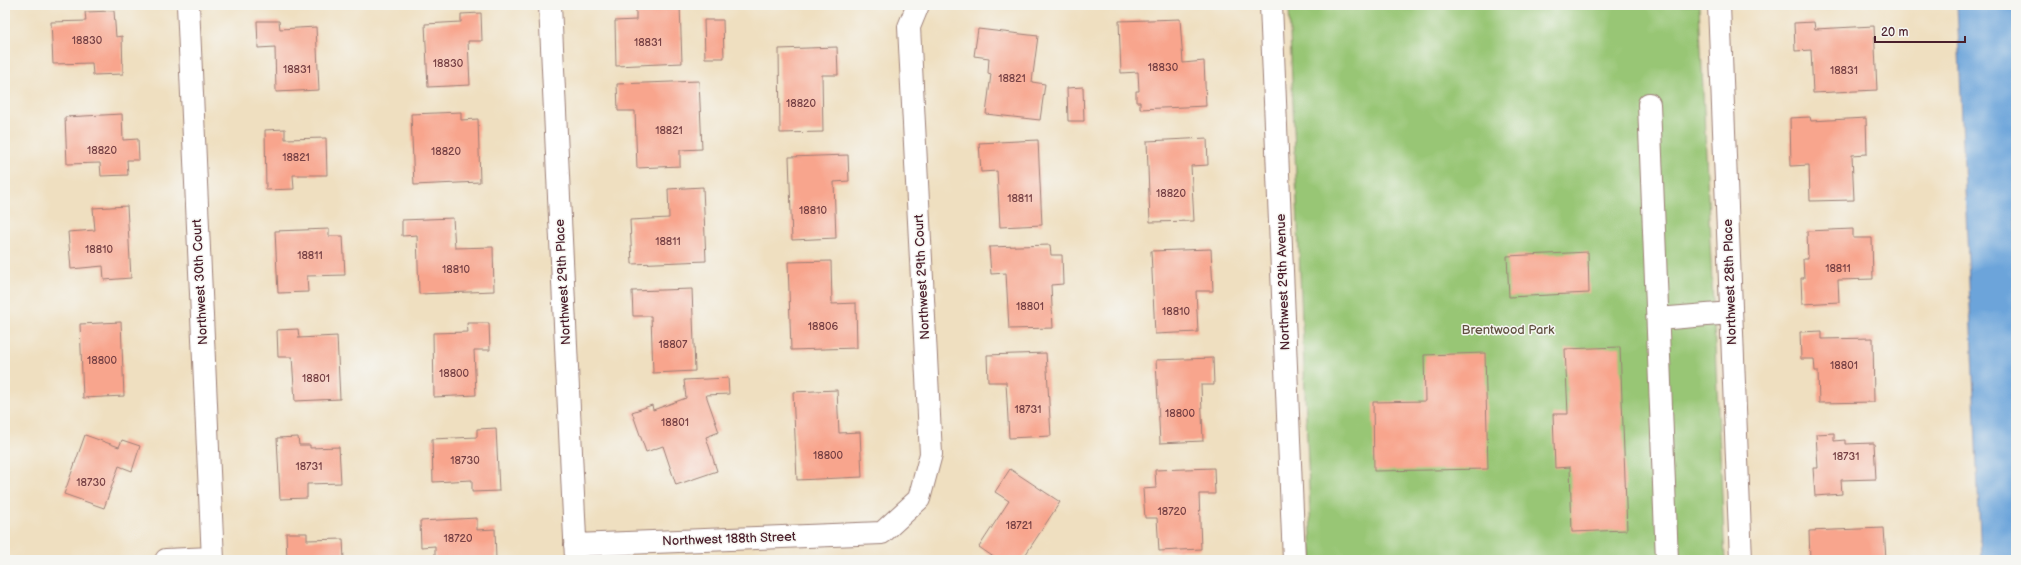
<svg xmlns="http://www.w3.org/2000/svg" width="2021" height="565" font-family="'Balsamiq Sans',sans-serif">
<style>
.green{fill:#98c675;stroke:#717250}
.water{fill:#6ca4da;stroke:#5b6282}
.building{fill:#f8a58d}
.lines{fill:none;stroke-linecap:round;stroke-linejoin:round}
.minor-casing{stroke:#9c7f76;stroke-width:24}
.minor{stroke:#fff;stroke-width:22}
.labels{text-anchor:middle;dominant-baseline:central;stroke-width:3;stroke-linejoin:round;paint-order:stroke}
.number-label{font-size:11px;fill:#764044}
.street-label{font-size:13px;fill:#4a1f2b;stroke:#f6f6f2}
.park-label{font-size:13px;fill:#615141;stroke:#f6f6f2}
</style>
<rect width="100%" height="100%" fill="#f6f6f2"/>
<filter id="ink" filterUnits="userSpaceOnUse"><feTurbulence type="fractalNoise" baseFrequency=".025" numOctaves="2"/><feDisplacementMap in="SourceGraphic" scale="8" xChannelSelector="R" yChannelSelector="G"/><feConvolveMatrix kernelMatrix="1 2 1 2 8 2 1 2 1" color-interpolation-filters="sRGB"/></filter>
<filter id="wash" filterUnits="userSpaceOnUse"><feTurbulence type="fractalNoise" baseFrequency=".012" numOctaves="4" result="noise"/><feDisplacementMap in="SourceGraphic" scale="16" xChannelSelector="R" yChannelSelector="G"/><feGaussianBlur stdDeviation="0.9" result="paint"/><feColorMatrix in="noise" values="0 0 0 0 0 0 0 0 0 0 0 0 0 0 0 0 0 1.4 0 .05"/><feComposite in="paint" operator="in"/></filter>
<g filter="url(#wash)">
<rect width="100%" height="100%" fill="#efdfc0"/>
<path class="green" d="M1290,5h409l26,555h-413l-23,-550z"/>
<path class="water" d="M1957,5h59v555h-35z"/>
<g id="blocks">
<path class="building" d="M636,5h44l2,58 -66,3 -1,-45 21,-1z
M114,11l2,26 6,-1 1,38 -30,1 -1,-12 -39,1 -2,-42 35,-1 -1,-9z
M481,13l1,28h-14l2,44 -42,2 -3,-63 36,-2v-8z
M1180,19l3,44 21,-2 2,45 -66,3v-7h-4v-11h3l-1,-19 -17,1 -2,-52z
M704,20h19l1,38h-19z
M257,21h22l1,8 36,-2 3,63 -43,2 -1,-45 -17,1z
M1814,22l1,7 59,-3 3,64 -64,3 -2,-43 -16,1 -1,-28z
M978,29l60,7 -6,46 13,2 -5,36 -54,-6 5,-40 -3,-1 1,-15 -15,-2z
M837,47l1,28h-16l1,57 -43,1 -1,-84z
M699,81l3,68 -22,1v16l-43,2 -2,-57h-17l-1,-27z
M1083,87l1,34h-16l-1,-33z
M461,112v8l17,-1 2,63 -66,3 -3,-71z
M122,114l1,26 15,-1 1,21h-12l1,15 -27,1 -1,-13 -33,1 -2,-47z
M1810,117l1,4 55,-3 1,36 -15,1 2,45 -44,1 -1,-36 -18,1 -1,-48z
M285,129v10l41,-1 1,37h-34l1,14 -28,1 -1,-60z
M1207,138l1,27 -17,1 3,55 -44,1 -3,-81z
M1038,140l4,85 -42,2 -3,-56 -16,1 -2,-29z
M848,155l1,26 -15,1 2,56 -44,2 -3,-83z
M703,187l3,74 -74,3 -2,-44 39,-2 -1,-29z
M127,206l4,72 -27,2 -1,-14 -32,3 -3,-37 27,-2 -2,-22z
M453,218l2,30 38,-1 1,44 -75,3 -2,-59 -15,1v-16z
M329,229v7h14l2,39 -38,1 1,16 -30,1 -3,-62z
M1853,229v9h19l1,41 -35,1 1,22 -37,2 -1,-26h3l-1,-19h5l-1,-28z
M1050,245l1,10h11l1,29 -12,1 2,43 -44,1 -3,-56 -15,1 -2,-27z
M1211,249l2,42h-17l2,41 -43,2 -4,-83z
M1588,252l1,41 -80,4 -2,-41z
M831,261l1,43 24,-1 1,45 -66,2 -3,-88z
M692,289l3,82 -42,2 -2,-57h-18l-1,-25z
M121,322l3,74 -41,2 -3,-74z
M467,323h22l1,27h-16l2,45 -42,2 -1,-64 35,-1z
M298,329l1,9 38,-2 3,63 -45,2 -3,-44h-14l-1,-27z
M1822,331v8l51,-1 1,64 -55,1 -1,-32h-3l-1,-12h-13l-1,-27z
M1620,347l7,183 -55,2 -2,-65 -15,1 -2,-54h15l-3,-65z
M1046,353l5,83 -42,2 -3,-56h-18l-1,-27z
M1485,353l3,116 -114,2 -1,-69 52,-1 -1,-46z
M1213,358l1,27h-13l2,56 -43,2 -4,-83z
M728,378l1,16 -23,1 13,37 -13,5 11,34 -41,14 -13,-39 -17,6 -14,-40 20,-7 1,5 33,-12 -2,-18z
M837,390l2,43 21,-1 2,45 -65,3 -4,-88z
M496,428l3,63 -27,1v-12l-39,2 -1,-43 45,-2v-8z
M1834,433v8l11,-1v4l29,-1 2,36 -35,1 1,14 -27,2 -2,-28h5l-2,-34z
M85,435l34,12 3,-7 18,6 -8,25 -13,-5 -15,42 -40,-14z
M298,437l1,8h11v3l29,-1 2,36 -34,1v14l-27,1 -3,-61z
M1214,468l1,26h-16l2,55 -42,2 -2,-33h-12l-1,-14 -1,-15 13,-1 -1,-18z
M1010,469l50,33 -38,58h-24l-19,-13 30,-46 -14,-9z
M477,518v12l18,-1 1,31h-61v-14l-14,1 -1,-26z
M1884,528l2,32h-76l-1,-29z
M286,533h21v7l36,-1 1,21h-57z"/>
</g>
</g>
<g filter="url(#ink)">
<use href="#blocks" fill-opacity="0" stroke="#9c7f76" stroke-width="1"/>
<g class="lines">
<defs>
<path id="minor" d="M188,5l25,555
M550,5l26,554
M1271,5l23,555
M1719,5l22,555
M1649,104l18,456
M1658,319l73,-6
M575,545l307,-12 37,-34 12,-45 -22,-427 9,-22
M166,560l46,-2"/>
</defs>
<use href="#minor" class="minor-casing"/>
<use href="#minor" class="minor"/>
</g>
</g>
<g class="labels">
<g class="number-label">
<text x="87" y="40">18830</text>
<text x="648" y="42">18831</text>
<text x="448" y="63">18830</text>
<text x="1163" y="67">18830</text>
<text x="297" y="69">18831</text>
<text x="1844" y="70">18831</text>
<text x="1012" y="78">18821</text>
<text x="801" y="103">18820</text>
<text x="669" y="130">18821</text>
<text x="102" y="150">18820</text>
<text x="446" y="151">18820</text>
<text x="296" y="157">18821</text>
<text x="1171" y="193">18820</text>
<text x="1020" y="198">18811</text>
<text x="813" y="210">18810</text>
<text x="668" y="241">18811</text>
<text x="99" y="249">18810</text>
<text x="310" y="255">18811</text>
<text x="1838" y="268">18811</text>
<text x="456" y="269">18810</text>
<text x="1030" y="306">18801</text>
<text x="1176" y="311">18810</text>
<text x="823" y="326">18806</text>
<text x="673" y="344">18807</text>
<text x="102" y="360">18800</text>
<text x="1844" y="365">18801</text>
<text x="454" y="373">18800</text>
<text x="316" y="378">18801</text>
<text x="1028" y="409">18731</text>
<text x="1180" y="413">18800</text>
<text x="675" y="422">18801</text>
<text x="828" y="455">18800</text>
<text x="1846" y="456">18731</text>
<text x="465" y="460">18730</text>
<text x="309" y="466">18731</text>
<text x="91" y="482">18730</text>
<text x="1172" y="511">18720</text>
<text x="1019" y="525">18721</text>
<text x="458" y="538">18720</text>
</g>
<g class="street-label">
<text transform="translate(922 277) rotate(-93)">Northwest 29th Court</text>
<text transform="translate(200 282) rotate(-93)">Northwest 30th Court</text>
<text transform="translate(563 282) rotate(-93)">Northwest 29th Place</text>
<text transform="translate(1283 282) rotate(-92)">Northwest 29th Avenue</text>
<text transform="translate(1730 282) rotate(-92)">Northwest 28th Place</text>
<text transform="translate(729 539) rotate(-2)">Northwest 188th Street</text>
</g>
<g class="park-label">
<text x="1508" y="330">Brentwood Park</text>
</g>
</g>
<rect width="2021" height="565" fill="none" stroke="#f6f6f2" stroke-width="20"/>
<path d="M1875 36v6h90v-6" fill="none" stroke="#4a1f2b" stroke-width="2"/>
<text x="1881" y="36" font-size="12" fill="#4a1f2b" stroke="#f6f6f2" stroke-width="3" paint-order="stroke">20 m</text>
</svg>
